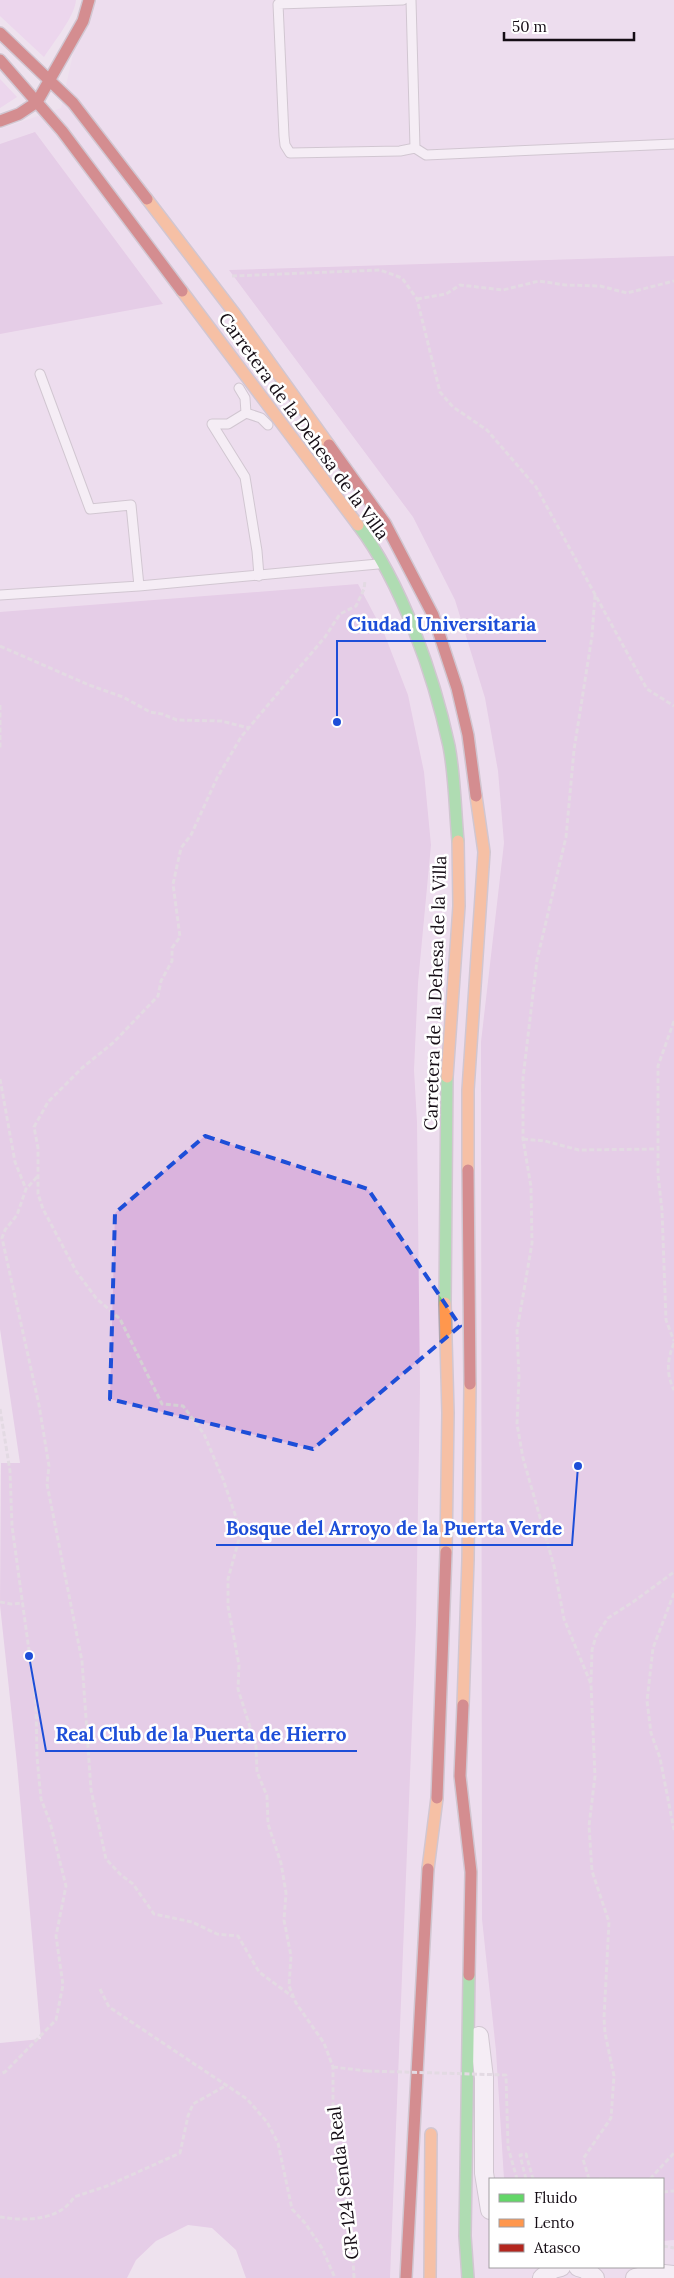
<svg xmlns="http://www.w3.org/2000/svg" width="674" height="2278" font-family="Lora,serif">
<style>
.built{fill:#ecd8ed;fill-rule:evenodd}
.green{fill:#e8c7ea}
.forest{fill:#dab3dd}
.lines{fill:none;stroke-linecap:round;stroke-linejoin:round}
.lane-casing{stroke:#aea5ae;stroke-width:11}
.street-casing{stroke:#aea5ae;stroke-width:20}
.fast-casing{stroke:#aea5ae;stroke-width:14}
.slow-casing{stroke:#aea5ae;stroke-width:14}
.jam-casing{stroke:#aea5ae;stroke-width:14}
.path{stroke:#d4d0d4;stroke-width:3;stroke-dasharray:5 2.5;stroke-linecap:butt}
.lane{stroke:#fcfbfc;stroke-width:9}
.street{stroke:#fcfbfc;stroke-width:18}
.fast{stroke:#63d668;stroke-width:11}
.slow{stroke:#ff974d;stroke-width:11}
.jam{stroke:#b3261e;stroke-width:11}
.path-bridge{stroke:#d4d0d4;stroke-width:3;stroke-dasharray:5 2.5;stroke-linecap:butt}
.marked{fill:none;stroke:#1d4ed8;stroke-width:4;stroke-dasharray:10 6;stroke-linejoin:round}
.labels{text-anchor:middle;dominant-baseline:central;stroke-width:5;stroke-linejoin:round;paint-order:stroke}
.street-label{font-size:18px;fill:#150d15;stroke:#fff}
.leader{fill:none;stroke:#1d4ed8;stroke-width:2}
.callout-dot{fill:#1d4ed8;stroke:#fff;stroke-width:2}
.callout-label{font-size:19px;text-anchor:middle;font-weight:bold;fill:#1d4ed8;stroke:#fff;stroke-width:5;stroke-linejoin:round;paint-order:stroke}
</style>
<rect width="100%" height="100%" fill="#eee2ee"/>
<path class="built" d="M85,0h589v2278h-328l-346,-963v-1186l61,-21zM490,2179h173v88h-173z"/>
<path class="green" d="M0,0h76c-1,16 -23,43 -32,57l-44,-41z
M0,79l17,18 -17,11z"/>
<path class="forest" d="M35,132l128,172 -163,30v-190z
M674,256v1984l-11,1v-62h-159l-8,-128 -14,-132 -1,-877 23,-199 -6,-72 -13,-73 -30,-98 -42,-83 -184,-247z
M358,584l26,49 24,62 16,77 7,73 -13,138 -4,87 3,52 3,265 -4,238 -26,653h-144l-10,-28 -24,-22 -24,-3 -32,16 -20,19 -9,18h-127v-235l41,-4 -24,-275 -17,-159 1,-142h19l-20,-134v-717z"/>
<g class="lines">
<defs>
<path id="lane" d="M403,0l-125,4 6,132 1,9 5,8 110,-2 15,-3
M411,0l4,148 11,7 248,-11
M40,374l50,135 41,-4 8,81
M239,388l6,10 1,15 15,5 7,7
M246,413l-18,11h-16l33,53 12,74 2,25
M0,595l139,-9 239,-22"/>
<path id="street" d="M479,2036l5,42v95l6,37
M578,2267l7,2 10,9
M542,2278l11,-9 8,-2
M635,2278l20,-5 19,2"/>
<path id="fast" d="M358,525c44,58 76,151 91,221 6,31 6,64 9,95
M445,1303l2,-226
M468,2278l-3,-42 4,-261"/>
<path id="slow" d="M147,199l88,115 94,131
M182,291l176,234
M447,1077l12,-171 -1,-65
M468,1170v-80l16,-238 -8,-56
M445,1303l3,110 -2,139
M463,1705l5,-145 2,-176
M428,1869l9,-71
M430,2278l1,-144"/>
<path id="jam" d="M0,33l73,70 74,96
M0,60l62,71 120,160
M0,121l19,-7 18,-12 46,-81 6,-21
M329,445l56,78 48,92 24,73 11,47 8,61
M468,1170l2,214
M460,1776l3,-71
M460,1776l11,96 -2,103
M437,1798l9,-246
M406,2278l22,-409"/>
</defs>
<use href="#lane" class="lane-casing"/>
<use href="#street" class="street-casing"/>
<use href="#fast" class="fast-casing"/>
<use href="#slow" class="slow-casing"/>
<use href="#jam" class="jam-casing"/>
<path class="path" d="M232,276l148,-6 22,8 15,21 23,93 13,15 34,23 49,57 111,202 27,17
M417,299l29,-5 14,-9 43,5 36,-9 26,4 35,1 27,7 47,-12
M0,646l89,39 34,12 27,15 12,2 15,6 44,1 28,7
M0,705v45
M674,1021l-16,45v109l4,35 4,110 8,21
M0,1079l15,83 11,27
M523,1139l22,2 34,9 79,-1
M37,1177l-11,12 -9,26 -12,15 -3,8 37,167 10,61 -2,18 35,177 9,129 15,69 15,16 12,9 21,30 38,8 25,12 21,2 21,36 34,25
M674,1343c-7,17 -8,30 0,47
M0,1409l10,62 2,55 24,176 1,55 4,42 9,23 16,64 -10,50 7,49 -7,35 -51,52 -5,2
M674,1593l-21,55 -6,53 4,32 9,25 14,72
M0,1602l11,2 12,-1
M591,1682l1,-32 4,-14 12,-18 25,-16 41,-30
M100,1989l9,18 138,92 20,23 11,21 14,66 13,14 17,25 13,30
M333,2067l34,4
M526,2179l-6,-24 6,-1 7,25
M589,2179l-6,-20 28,-41 3,-42 -9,-43 -1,-15 5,-96 -17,-51 -3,-45 6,-50 -4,-92 -27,-65 -10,-53 -31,-108 -6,-34 2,-47 -2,-46 15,-88 -1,-56 -8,-48v-61l14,-118 29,-123 8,-87 18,-114 3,-41
M599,2179h10
M650,2179l24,-26
M663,2192l11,-1
M0,2217c25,4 60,4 74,-20l33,-11 73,-33 8,-37 5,-12 34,-19
M663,2246l11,2
M354,2278l-2,-40 -19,-113v-58l-9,-24 -28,-40 -7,-17 2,-30 -7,-36 2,-27 -5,-30 -13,-39 -1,-28 -10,-24 -1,-26 -18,-57 1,-24 -11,-59v-27l13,-47 -18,-53 -19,-45 -21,-28 -21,-2 -42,-85 -24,-21 -20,-27 -33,-62 -5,-15v-46l-4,-21 14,-25 34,-34 32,-26 44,-46 3,-15 11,-20v-13l8,-11 -7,-53 8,-36 10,-13 26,-57 24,-41 84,-100 15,-23 16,-8 8,-17 1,-8"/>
<use href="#lane" class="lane"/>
<use href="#street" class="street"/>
<use href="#fast" class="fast"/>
<use href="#slow" class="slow"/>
<use href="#jam" class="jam"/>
<path class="path-bridge" d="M367,2071l139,4 2,72 9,32"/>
</g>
<path d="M0 0H674V2278H0ZM205,1136l163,53 92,137 -147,123 -203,-50 5,-186z" fill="#eee2ee" fill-opacity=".55" fill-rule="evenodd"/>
<path class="marked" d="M205,1136l163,53 92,137 -147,123 -203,-50 5,-186z"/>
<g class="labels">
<g class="street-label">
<text transform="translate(304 426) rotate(54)">Carretera de la Dehesa de la Villa</text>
<text transform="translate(435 993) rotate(-88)">Carretera de la Dehesa de la Villa</text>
<text transform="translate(343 2183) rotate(-97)">GR-124 Senda Real</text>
</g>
</g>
<path class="leader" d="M337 722L337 641H546M578 1466L572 1545H216M29 1656L46 1751H357"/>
<g class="callout-dot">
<circle cx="337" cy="722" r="5"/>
<circle cx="578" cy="1466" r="5"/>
<circle cx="29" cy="1656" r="5"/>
</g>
<g class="callout-label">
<text x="442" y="631">Ciudad Universitaria</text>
<text x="394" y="1535">Bosque del Arroyo de la Puerta Verde</text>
<text x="201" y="1741">Real Club de la Puerta de Hierro</text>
</g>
<rect x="489" y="2178" width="175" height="90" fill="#ffffff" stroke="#a19ea1"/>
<rect x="499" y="2194" width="25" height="8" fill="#63d668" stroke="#a19ea1"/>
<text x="534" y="2203" font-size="15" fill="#150d15">Fluido</text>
<rect x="499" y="2219" width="25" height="8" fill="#ff974d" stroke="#a19ea1"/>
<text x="534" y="2228" font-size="15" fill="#150d15">Lento</text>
<rect x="499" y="2244" width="25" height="8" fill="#b3261e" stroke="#a19ea1"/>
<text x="534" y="2253" font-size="15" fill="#150d15">Atasco</text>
<path d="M504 32v8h130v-8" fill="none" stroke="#150d15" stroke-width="2.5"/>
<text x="512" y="32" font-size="15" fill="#150d15" stroke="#ffffff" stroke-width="4" paint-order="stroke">50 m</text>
</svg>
